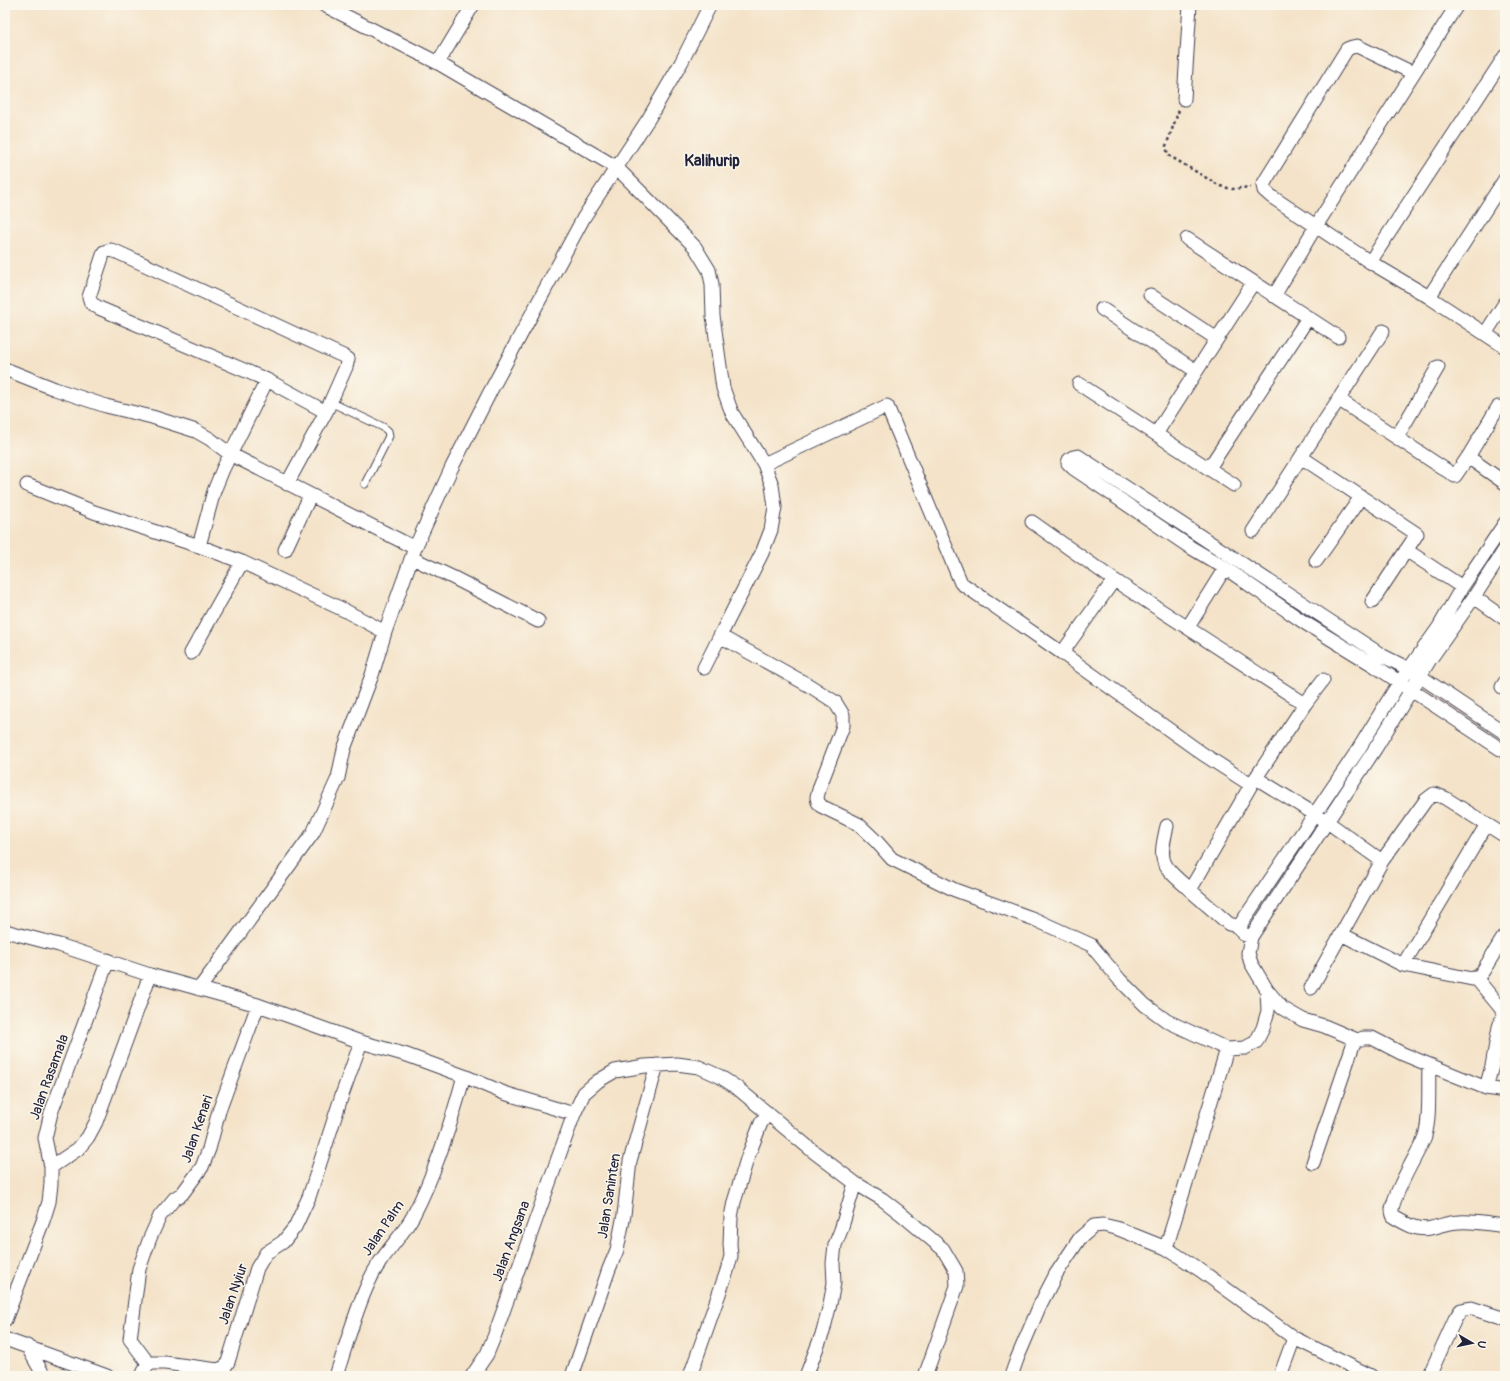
<svg xmlns="http://www.w3.org/2000/svg" width="1510" height="1381" font-family="Pangolin,sans-serif">
<style>
.lines{fill:none;stroke-linecap:round;stroke-linejoin:round}
.service-casing{stroke:#423f50;stroke-width:9}
.minor-casing{stroke:#423f50;stroke-width:15}
.path{stroke:#423f50;stroke-width:2.5;stroke-dasharray:3 3;stroke-linecap:butt}
.service{stroke:#fff;stroke-width:7}
.minor{stroke:#fff;stroke-width:13}
.labels{text-anchor:middle;dominant-baseline:central;stroke-width:3;stroke-linejoin:round;paint-order:stroke}
.street-label{font-size:14px;fill:#22223b;stroke:#fbf7ec}
.quarter-label{font-size:16px;font-weight:bold;fill:#22223b;stroke:#fbf7ec}
</style>
<rect width="100%" height="100%" fill="#fbf7ec"/>
<filter id="ink" filterUnits="userSpaceOnUse"><feTurbulence type="fractalNoise" baseFrequency=".025" numOctaves="2"/><feDisplacementMap in="SourceGraphic" scale="8" xChannelSelector="R" yChannelSelector="G"/><feConvolveMatrix kernelMatrix="1 2 1 2 8 2 1 2 1" color-interpolation-filters="sRGB"/></filter>
<filter id="wash" filterUnits="userSpaceOnUse"><feTurbulence type="fractalNoise" baseFrequency=".012" numOctaves="4" result="noise"/><feDisplacementMap in="SourceGraphic" scale="16" xChannelSelector="R" yChannelSelector="G"/><feGaussianBlur stdDeviation="0.9" result="paint"/><feColorMatrix in="noise" values="0 0 0 0 0 0 0 0 0 0 0 0 0 0 0 0 0 1.4 0 .05"/><feComposite in="paint" operator="in"/></filter>
<g filter="url(#wash)">
<rect width="100%" height="100%" fill="#f4e3c9"/>
</g>
<g filter="url(#ink)">
<g class="lines">
<defs>
<path id="service" d="M330,402l53,25 5,4 1,5 -24,48"/>
<path id="minor" d="M324,5l114,58 178,104 79,80 14,23 3,14 1,32 10,72 9,25 32,51 8,21 3,22 -4,23 -9,23 -42,83 90,50 25,16 8,13v11l-23,60 -3,11 1,5 3,4 37,18 19,18 15,17 63,31 79,29 57,26 28,34 26,26 22,16 60,28 18,-1 11,-6 7,-14 5,-17 -1,-21
M438,63l35,-58
M1413,73l-56,-27 -5,1 -5,2 -80,129 -4,7 1,5 8,7 98,65 59,35 76,50
M1184,99l6,-94
M1187,239l151,98
M1370,262l135,-206
M1150,295l67,44
M1274,296l42,-70 141,-221
M1429,297l76,-118
M1102,309l94,62
M1485,334l20,-31
M5,369l50,20 51,17 46,11 44,14 14,8 20,15 185,94
M1079,384l155,101
M1338,399l117,77 13,-19 37,26
M1156,434l97,-151
M1397,437l41,-70
M1301,457l116,77 -45,68
M1468,457l30,-50
M764,464l123,-58 74,177 101,70
M1209,468l99,-150
M287,484l39,-72 20,-45 2,-8 -5,-3 -226,-104 -6,-2 -7,2 -15,45 2,6 8,5 168,72 59,32
M27,485l67,27 105,34 43,16 102,48 41,22
M1032,522l82,58 191,124 -54,81 -61,105c-29,-26 -32,-26 -23,-64
M1505,523l-43,64 -23,40 -40,56 -41,67 -116,172 -2,7 3,5 8,3 124,-188 54,-88 45,-64 31,-48
M1253,531l130,-200
M199,546l15,-55 9,-22 44,-89
M285,550l25,-54
M1406,550l56,37
M412,558l40,19 86,44
M1316,561l45,-64
M1114,580l-52,73 141,101 48,31
M1474,597l31,22
M1188,627l37,-59
M191,653l51,-91
M704,668l16,-32
M1502,687l3,-5
M1305,704l18,-24
M1505,733l-96,-64 -26,-13 -305,-200 -5,1 -4,3 -1,3 5,5 117,79 35,21 80,55 70,43 130,86
M1256,778l70,43 56,40
M1190,890l39,34 12,3
M5,931l54,14 91,30 108,30 103,37 46,13 57,21 40,17 70,21
M1341,934l62,31 69,14 7,-3 4,-5 22,-36
M1251,937l-3,16 3,10 16,27 15,18 21,12 21,6 33,14
M1403,965l84,-141
M1476,978l28,34 -5,15 -7,39 -6,22
M1311,988l71,-127 44,-61 8,-6 11,4 60,38
M199,989l114,-156 25,-55 6,-29 28,-74 13,-43 30,-84 37,-81 38,-75 94,-175 65,-99 32,-55 29,-58
M1429,1065c-1,20 2,60 -6,76 -9,19 -27,48 -31,68 0,3 0,5 2,8 12,7 23,14 37,11 10,-2 18,-6 28,-6 15,-1 31,2 46,4
M1313,1163l40,-118 1,-3 9,-4h9l31,16 46,19 37,15 19,3
M51,1167l27,-18 10,-12 8,-15 54,-147
M1166,1248l61,-199
M5,1320l38,-99 6,-19 2,-18v-17l-6,-29 6,-25 57,-153
M1294,1338l77,38
M5,1339l102,37
M27,1346l17,30
M148,1363l-18,-24 9,-70 11,-31 10,-22 15,-18 7,-4 20,-27 7,-18 10,-38 39,-106
M142,1376l6,-13h17l53,7 7,-3 3,-5 29,-94 9,-15 17,-11 12,-15 14,-30 33,-102 19,-53
M336,1376c10,-30 19,-64 32,-92 11,-27 32,-44 45,-68 23,-44 38,-92 51,-140
M472,1376l15,-22 7,-17 45,-126 35,-97 10,-21 14,-12 17,-10 30,-5 32,-2 22,3 20,9 17,11 78,65 41,31 27,16 18,14 43,36 13,22 1,15 -32,90
M572,1376l37,-107 8,-19 7,-35 6,-54 27,-96
M690,1376l37,-105 4,-15 -1,-12 1,-27 3,-15 13,-43 14,-36 7,-10
M806,1376l17,-44 7,-28 4,-21 -1,-20 2,-18 6,-15 14,-47
M1011,1376l6,-17 23,-54 16,-31 24,-36 14,-12 9,-1 13,3 50,20 34,22 94,68 -14,38
M1429,1376l26,-57 6,-9 10,-2 34,11"/>
</defs>
<use href="#service" class="service-casing"/>
<use href="#minor" class="minor-casing"/>
<path class="path" d="M1179,110l-13,36 2,9 52,31 12,3 19,-2"/>
<use href="#service" class="service"/>
<use href="#minor" class="minor"/>
</g>
</g>
<g class="labels">
<g class="street-label">
<text transform="translate(49 1077) rotate(-70)">Jalan Rasamala</text>
<text transform="translate(197 1129) rotate(-71)">Jalan Kenari</text>
<text transform="translate(609 1196) rotate(-81)">Jalan Saninten</text>
<text transform="translate(383 1228) rotate(-56)">Jalan Palm</text>
<text transform="translate(511 1241) rotate(-70)">Jalan Angsana</text>
<text transform="translate(233 1294) rotate(-71)">Jalan Nyiur</text>
</g>
<g class="quarter-label">
<text x="712" y="161">Kalihurip</text>
</g>
</g>
<rect width="1510" height="1381" fill="none" stroke="#fbf7ec" stroke-width="20"/>
<g transform="translate(1472 1343) rotate(99)" stroke="#fbf7ec" stroke-width="3" paint-order="stroke">
<path d="M0-3L7 15L0 10L-7 15Z" fill="#22223b"/>
<text y="-6" font-size="11" font-weight="bold" text-anchor="middle" fill="#22223b">U</text>
</g>
</svg>
